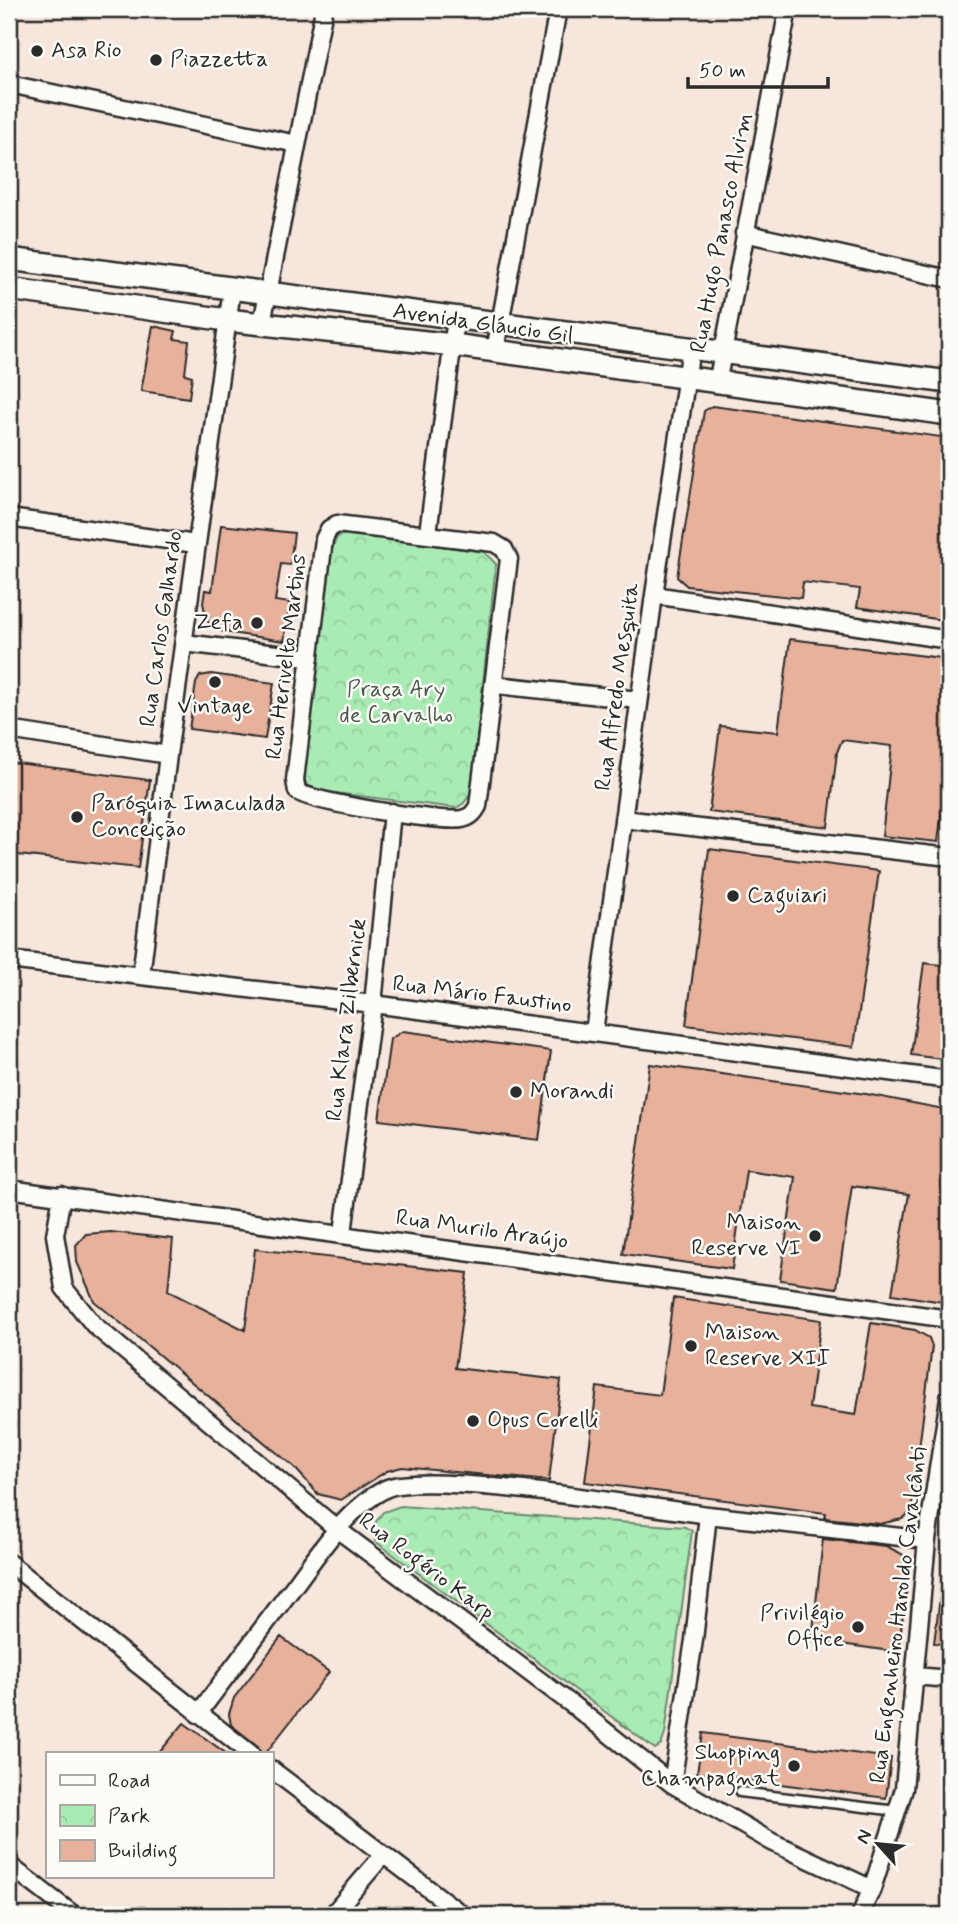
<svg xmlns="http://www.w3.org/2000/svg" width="958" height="1924" font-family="Mynerve,sans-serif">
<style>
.park{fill:url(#park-crowns);stroke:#6a8b70;stroke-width:2}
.building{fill:#e7b19b;stroke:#2b2b2b;stroke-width:2}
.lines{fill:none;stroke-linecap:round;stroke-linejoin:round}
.service-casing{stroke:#2b2b2b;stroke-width:13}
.minor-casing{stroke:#2b2b2b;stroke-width:21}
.tertiary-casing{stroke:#2b2b2b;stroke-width:26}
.service{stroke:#fdfcf7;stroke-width:8}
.minor{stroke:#fdfcf7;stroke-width:16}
.tertiary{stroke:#fdfcf7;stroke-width:21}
.poi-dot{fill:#2b2b2b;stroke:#fdfcf7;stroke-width:2.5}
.labels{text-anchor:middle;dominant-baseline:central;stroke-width:5;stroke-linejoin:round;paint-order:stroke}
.poi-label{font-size:23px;fill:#2b2b2b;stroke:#fdfcf7;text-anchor:start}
.street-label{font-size:23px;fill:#2b2b2b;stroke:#fdfcf7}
.park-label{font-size:23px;fill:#4a5b4d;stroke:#fdfcf7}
</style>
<defs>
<pattern id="park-crowns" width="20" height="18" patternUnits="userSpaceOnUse" patternTransform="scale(1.75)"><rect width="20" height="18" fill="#a9ebb4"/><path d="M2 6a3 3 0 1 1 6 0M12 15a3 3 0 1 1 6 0" fill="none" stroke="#92ca9b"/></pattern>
</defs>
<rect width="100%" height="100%" fill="#f6e6db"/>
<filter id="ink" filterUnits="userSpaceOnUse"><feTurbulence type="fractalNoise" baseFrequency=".0143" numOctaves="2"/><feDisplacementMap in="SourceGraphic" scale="14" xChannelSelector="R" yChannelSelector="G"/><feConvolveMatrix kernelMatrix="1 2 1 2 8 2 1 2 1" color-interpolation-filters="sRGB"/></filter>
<g filter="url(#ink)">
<path class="park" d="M347,533l137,19 12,12 -25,229 -7,10 -8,5 -137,-17 -12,-6 -4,-9 29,-227 5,-12z
M401,1506l284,21 7,4 -27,203 -4,11 -6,4 -280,-208 -2,-15 10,-14z"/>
<path class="building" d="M153,326l23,5 -2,8 15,2 -4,33 7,2 -3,22 -48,-7z
M712,406l237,32v183l-92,-14 3,-18 -57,-7 -2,16 -114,-12 -10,-9 27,-166z
M221,525l73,8 -4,32 -9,-1 -6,37 15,2 -6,38 -60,-9 -11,-4 -6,-7 -4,-18 2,-13 7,1z
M790,639l159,20v93l-11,90 -56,-6 10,-90 -50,-6 -5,12 -9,75 -119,-15 11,-86 58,6z
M211,674l63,9 -9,56 -76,-10 7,-46 4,-7z
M9,762l141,18 -12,88 -129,-14z
M709,849l170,22 -25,176 -168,-22z
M924,963l25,3v94l-38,-5z
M403,1031l148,20 -12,89 -160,-20 11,-81z
M650,1064l216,30 83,16v157l-6,35 -51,-8 17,-100 -57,-8 -15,102 -57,-8 15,-103 -49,-7 -14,99 -109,-15z
M111,1232l62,7 -5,52 77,39 10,-81 213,24 -13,95 106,12 -12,101 -147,-14 -15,4 -46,29 -23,-6 -24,-27 -200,-166 -17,-39 -1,-17 10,-11z
M673,1298l148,22 -12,88 47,7 15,-92 44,7 14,8 3,8 -21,166 -9,7 -22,5 -55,-6 1,-5 -241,-31 12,-95 63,8z
M823,1539l63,7 16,8 8,9 -12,89 -86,-12z
M940,1597h9v48l-15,-2z
M281,1637l48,35 -64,82h-4l-3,-8 -27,-21 -2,-11 5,-16z
M184,1723l43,31h-69z
M703,1733l188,25 -5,40 -189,-25z"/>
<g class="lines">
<defs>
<path id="service" d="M740,1792l157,19"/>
<path id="minor" d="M9,84l288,60
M744,233l205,46
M262,323l62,-314
M495,351l63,-342
M717,384l71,-375
M9,518l187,26
M337,524l157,19 10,6 5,10 -31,247c-4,7 -7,11 -16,13 -18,4 -155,-17 -165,-28l-2,-11 29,-241 5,-10z
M428,533l28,-215
M654,595l295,45
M184,643l126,15
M496,685l143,15
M9,730l159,25
M623,819l326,38
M9,960l364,44 576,76
M141,976l27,-221 64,-466
M594,1032l60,-437 37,-247
M9,1189l940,130
M62,1195l-7,40 9,53 30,37 243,204 237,177 98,78 100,58 100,47
M343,1233l30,-229 19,-192
M708,1515l219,25
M9,1563l242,191
M915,1676l34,3
M198,1714c30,-40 60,-80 90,-120 28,-36 55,-83 97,-105 40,-20 267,19 323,26l-14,125 -22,144
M271,1769l192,146
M9,1865l65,50
M9,1914l1,1
M332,1915l51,-60
M860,1915l12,-26 32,-100 23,-249 22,-142"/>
<path id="tertiary" d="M9,259l940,123
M9,289l218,31 226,25 496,69"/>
</defs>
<use href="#service" class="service-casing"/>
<use href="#minor" class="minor-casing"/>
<use href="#tertiary" class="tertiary-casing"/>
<use href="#service" class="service"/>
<use href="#minor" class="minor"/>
<use href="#tertiary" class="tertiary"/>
</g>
</g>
<g class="poi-dot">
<circle cx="37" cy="51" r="7"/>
<circle cx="156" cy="60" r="7"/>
<circle cx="257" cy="623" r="7"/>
<circle cx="215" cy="682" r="7"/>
<circle cx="77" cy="817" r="7"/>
<circle cx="733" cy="896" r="7"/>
<circle cx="516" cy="1092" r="7"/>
<circle cx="815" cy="1236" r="7"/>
<circle cx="691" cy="1346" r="7"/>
<circle cx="473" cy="1421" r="7"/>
<circle cx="858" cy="1627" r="7"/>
<circle cx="794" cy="1766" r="7"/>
</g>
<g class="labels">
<g class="poi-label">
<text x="51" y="51">Asa Rio</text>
<text x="170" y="60">Piazzetta</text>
<text x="243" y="623" text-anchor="end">Zefa</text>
<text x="215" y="707" text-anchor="middle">Vintage</text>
<text x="91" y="804">Paróquia Imaculada<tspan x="91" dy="26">Conceição</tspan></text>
<text x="747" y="896">Caguiari</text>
<text x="530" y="1092">Morandi</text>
<text x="801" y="1223" text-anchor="end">Maison<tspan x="801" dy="26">Reserve VI</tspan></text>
<text x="705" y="1333">Maison<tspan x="705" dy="26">Reserve XII</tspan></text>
<text x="487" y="1421">Opus Corelli</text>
<text x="844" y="1614" text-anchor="end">Privilégio<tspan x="844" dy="26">Office</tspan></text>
<text x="780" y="1753" text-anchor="end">Shopping<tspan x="780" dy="26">Champagnat</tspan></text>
</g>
<g class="street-label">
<text transform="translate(722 233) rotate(-79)">Rua Hugo Panasco Alvim</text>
<text transform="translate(483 324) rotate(8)">Avenida Gláucio Gil</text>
<text transform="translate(162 629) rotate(-82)">Rua Carlos Galhardo</text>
<text transform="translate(287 657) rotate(-83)">Rua Herivelto Martins</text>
<text transform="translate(618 687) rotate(-82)">Rua Alfredo Mesquita</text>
<text transform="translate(482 995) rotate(7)">Rua Mário Faustino</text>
<text transform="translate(347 1020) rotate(-83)">Rua Klara Zilbernick</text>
<text transform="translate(482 1230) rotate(8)">Rua Murilo Araújo</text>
<text transform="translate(426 1567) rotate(37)">Rua Rogério Karp</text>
<text transform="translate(899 1615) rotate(-83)">Rua Engenheiro Haroldo Cavalcânti</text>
</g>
<g class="park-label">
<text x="396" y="690">Praça Ary<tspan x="396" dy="26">de Carvalho</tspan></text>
</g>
</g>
<rect width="958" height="1924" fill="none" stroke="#fdfcf7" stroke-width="35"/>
<rect x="18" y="18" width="923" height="1889" fill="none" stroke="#2b2b2b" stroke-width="2.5" filter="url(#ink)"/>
<rect x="46" y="1752" width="228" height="126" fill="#fdfcf7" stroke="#a9a8a5" stroke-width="2"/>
<rect x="60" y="1775" width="35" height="10" fill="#fdfcf7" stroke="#a9a8a5" stroke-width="2"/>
<text x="108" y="1787" font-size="21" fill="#2b2b2b">Road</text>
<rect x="60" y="1805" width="35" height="21" fill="url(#park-crowns)" stroke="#a9a8a5" stroke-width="2"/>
<text x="108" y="1822" font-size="21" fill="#2b2b2b">Park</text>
<rect x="60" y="1840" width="35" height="21" fill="#e7b19b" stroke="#a9a8a5" stroke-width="2"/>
<text x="108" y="1857" font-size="21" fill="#2b2b2b">Building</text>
<g transform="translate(878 1844) rotate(297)" stroke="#fdfcf7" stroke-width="5" paint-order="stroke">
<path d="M0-5L12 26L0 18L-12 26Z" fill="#2b2b2b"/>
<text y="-10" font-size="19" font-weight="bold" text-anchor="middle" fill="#2b2b2b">N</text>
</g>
<path d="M688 77v10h140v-10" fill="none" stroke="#2b2b2b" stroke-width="3.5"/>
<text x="699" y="77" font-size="21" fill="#2b2b2b" stroke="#fdfcf7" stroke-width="5" paint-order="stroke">50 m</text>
</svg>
